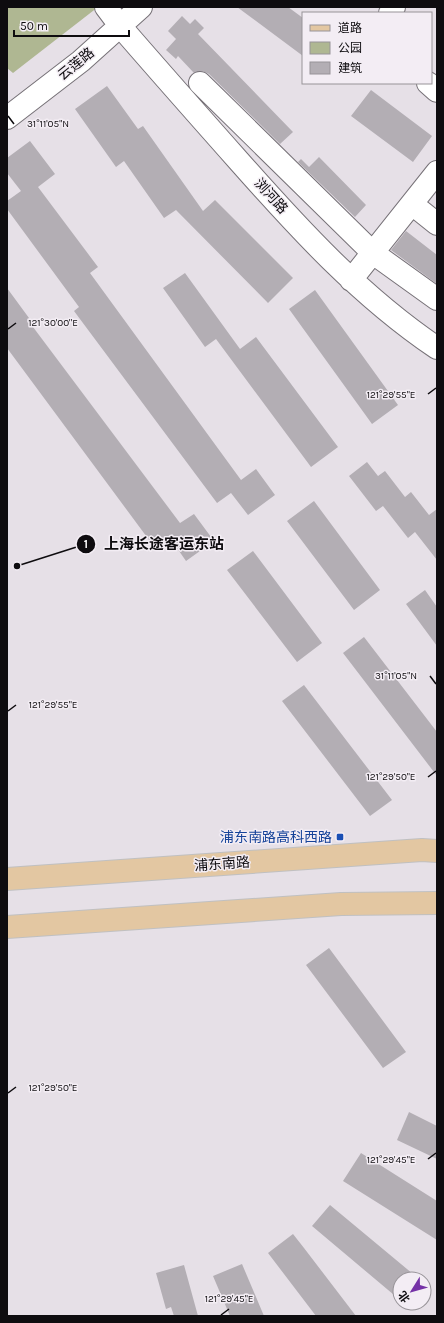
<svg xmlns="http://www.w3.org/2000/svg" width="444" height="1323" font-family="Karla,'Noto Sans SC',sans-serif">
<style>
.green{fill:#afb792}
.building{fill:#b3aeb4}
.lines{fill:none;stroke-linecap:round;stroke-linejoin:round}
.minor-casing{stroke:#767177;stroke-width:24}
.major-casing{stroke:#c0c0c1;stroke-width:24}
.minor{stroke:#fff;stroke-width:22}
.major{stroke:#e3c7a2;stroke-width:22}
.ticks{fill:none;stroke:#0e0c0f;stroke-width:1.5}
.transit-dot{fill:#1a4fb4;stroke:#f3edf4;stroke-width:1.5}
.labels{text-anchor:middle;dominant-baseline:central;stroke-width:3;stroke-linejoin:round;paint-order:stroke}
.street-label{font-size:14px;fill:#0e0c0f;stroke:#f3edf4}
.transit-label{font-size:14px;fill:#164399;stroke:#f3edf4;text-anchor:end}
.ticks-label{font-size:10px;text-anchor:middle;fill:#0e0c0f;stroke:#f3edf4;stroke-width:3;stroke-linejoin:round;paint-order:stroke}
.leader{fill:none;stroke:#0e0c0f;stroke-width:1.5}
.callout-dot{fill:#0e0c0f;stroke:#f3edf4;stroke-width:1.5}
.mark-label{font-size:12px;text-anchor:middle;font-weight:bold;fill:#fff}
.callout-label{font-size:15px;text-anchor:middle;font-weight:bold;fill:#0e0c0f;stroke:#f3edf4;stroke-width:3;stroke-linejoin:round;paint-order:stroke}
</style>
<rect width="100%" height="100%" fill="#e6e0e7"/>
<path class="green" d="M7,7h91l-85,66 -6,-5z"/>
<path class="building" d="M237,7h51l15,11v38z
M182,16l8,8 5,-5 9,9 -6,6 95,98 -13,12 -71,-70 -6,-3 -9,2 -16,-17 -2,3 -10,-9 10,-11 -8,-8z
M107,86l31,43 5,-3 60,85 12,-11 78,78 -25,25 -92,-93 -12,8 -40,-57 -8,6 -41,-58z
M371,90l61,46 -19,26 -62,-46z
M30,141l25,33 -17,13 60,80 -8,6 151,207 15,-11 19,26 -27,20 -17,-22 -14,10 -143,-192 5,-4 -72,-98v-8l14,-10 -14,-18v-15z
M319,157l47,48 -11,12 -57,-55 3,-3 8,8z
M406,231l31,24v29l-46,-34z
M185,273l55,76 16,-12 82,110 -27,20 -95,-128 -11,8 -42,-59z
M7,288l22,30 -2,1 153,204 14,-9 20,27 -28,20 -16,-23 -15,10 -148,-200z
M315,290l83,115 -26,19 -83,-115z
M367,462l11,14 7,-5 20,26 6,-5 18,23 8,-6v51l-22,-28 -7,6 -25,-32 -7,5 -27,-35z
M314,501l66,89 -26,20 -67,-89z
M253,551l69,92 -25,19 -70,-92z
M425,590l12,17v39l-31,-42z
M364,637l73,95v44l-94,-123z
M304,685l88,115 -22,16 -88,-115z
M329,948l77,104 -23,16 -77,-103z
M409,1112l28,14v33l-40,-19z
M361,1153l76,48v39l-94,-59z
M330,1205l89,74h-19v21l-88,-74z
M293,1234l11,14 52,68h-40l-48,-63z
M242,1264l22,52h-34l-17,-40z
M184,1265l14,51h-24l-3,-9 -5,2 -10,-36z"/>
<g class="lines">
<defs>
<path id="minor" d="M106,7l15,20c38,44 77,88 116,132 61,69 123,137 200,189
M390,13l4,-6
M200,83l173,170 64,46
M428,83l9,8
M7,118l74,-57 60,-54
M412,204l25,20
M351,280l86,-108"/>
<path id="major" d="M7,879l415,-29 15,1
M7,927l334,-23 96,-1"/>
</defs>
<use href="#minor" class="minor-casing"/>
<use href="#major" class="major-casing"/>
<use href="#minor" class="minor"/>
<use href="#major" class="major"/>
</g>
<path class="ticks" d="M8,116l6,8M8,329l8,-6M428,394l8,-6M430,676l6,8M8,711l8,-6M428,777l8,-6M8,1093l8,-6M428,1159l8,-6M221,1315l8,-6"/>
<rect class="transit-dot" x="336" y="833" width="8" height="8" rx="2"/>
<g class="labels">
<g class="street-label">
<text transform="translate(76 64) rotate(-39)">云莲路</text>
<text transform="translate(271 196) rotate(48)">浏河路</text>
<text transform="translate(222 864) rotate(-4)">浦东南路</text>
</g>
<g class="transit-label">
<text x="332" y="837">浦东南路高科西路</text>
</g>
</g>
<g class="ticks-label">
<text x="48" y="127">31°11'05"N</text>
<text x="53" y="326">121°30'00"E</text>
<text x="391" y="398">121°29'55"E</text>
<text x="396" y="679">31°11'05"N</text>
<text x="53" y="708">121°29'55"E</text>
<text x="391" y="780">121°29'50"E</text>
<text x="53" y="1091">121°29'50"E</text>
<text x="391" y="1163">121°29'45"E</text>
<text x="229" y="1302">121°29'45"E</text>
</g>
<path class="leader" d="M17 566L86 544"/>
<g class="callout-dot">
<circle cx="17" cy="566" r="4"/>
<circle cx="86" cy="544" r="10"/>
</g>
<g class="mark-label">
<text x="86" y="548">1</text>
</g>
<g class="callout-label">
<text x="164" y="549">上海长途客运东站</text>
</g>
<rect width="444" height="1323" fill="none" stroke="#0e0c0f" stroke-width="16"/>
<rect x="302" y="12" width="130" height="72" fill="#f3edf4" stroke="#979398"/>
<rect x="310" y="25" width="20" height="6" fill="#e3c7a2" stroke="#979398"/>
<text x="338" y="32" font-size="12" fill="#0e0c0f">道路</text>
<rect x="310" y="42" width="20" height="12" fill="#afb792" stroke="#979398"/>
<text x="338" y="52" font-size="12" fill="#0e0c0f">公园</text>
<rect x="310" y="62" width="20" height="12" fill="#b3aeb4" stroke="#979398"/>
<text x="338" y="72" font-size="12" fill="#0e0c0f">建筑</text>
<g transform="translate(412 1291) rotate(233)"><circle r="19" fill="#f3edf4" stroke="#979398"/>
<path d="M0-3L7 15L0 10L-7 15Z" fill="#7532a6"/>
<text y="-6" font-size="11" font-weight="bold" text-anchor="middle" fill="#0e0c0f">北</text>
</g>
<path d="M14 30v6h115v-6" fill="none" stroke="#0e0c0f" stroke-width="2"/>
<text x="20" y="30" font-size="12" fill="#0e0c0f" stroke="#f3edf4" stroke-width="3" paint-order="stroke">50 m</text>
</svg>
